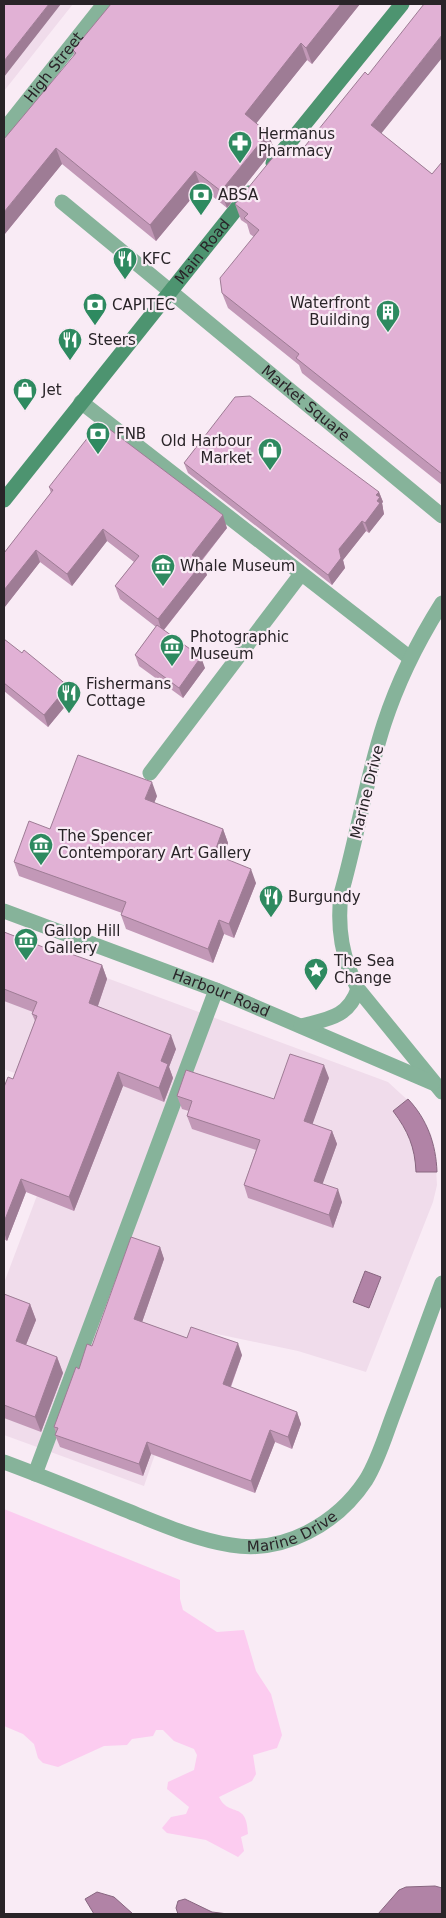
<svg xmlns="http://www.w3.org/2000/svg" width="446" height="1918" font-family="'DejaVu Sans',sans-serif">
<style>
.built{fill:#f0dceb}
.green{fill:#fcccf0}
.water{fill:#b183a6;stroke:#886680}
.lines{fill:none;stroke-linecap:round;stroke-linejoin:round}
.service{stroke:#86b39a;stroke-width:15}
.minor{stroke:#86b39a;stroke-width:15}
.secondary{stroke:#4d9470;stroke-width:15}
.wall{fill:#c298b7}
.shaded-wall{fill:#9e7c95}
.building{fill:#e1b1d5;stroke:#9e7c95}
.labels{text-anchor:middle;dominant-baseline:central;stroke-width:4.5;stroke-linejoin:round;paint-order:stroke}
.street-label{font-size:15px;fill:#292428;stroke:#f9ebf5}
.poi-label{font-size:15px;fill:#292428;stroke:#f9ebf5;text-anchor:start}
</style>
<rect width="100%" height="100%" fill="#f9ebf5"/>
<path class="built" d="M4,4h69l-69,87z
M4,940l384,142 25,23 18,29 4,17 2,34 -4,17 -67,170 -68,-21 -100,-21 -54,156 -140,-51v-152l63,-167 -42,-39 -21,-8z"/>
<path class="green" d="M4,1509l176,71v19l3,11 34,22 27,-2 12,41 15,23 11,41 -5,13 -24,7 3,19 -4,7 -33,16c10,21 28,3 29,37l-7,3 3,14 -6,6 -32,-17 -39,-7 -5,-5 9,-11 15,-3 3,-7 -22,-18 1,-7 26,-12 3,-15 -3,-6 -20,-8 -11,-11h-7l-3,6 -21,3 -5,6 -23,1 -46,21 -15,-4 -5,-5 -4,-14 -11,-10 -19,-8z"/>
<path class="water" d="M408,1099c19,20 28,45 29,73h-21c-1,-25 -8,-41 -23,-61z
M365,1271l16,6 -12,31 -16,-6z
M435,1886l7,2v26h-64l21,-24 7,-3z
M97,1892l17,5 19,17h-39l-9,-15z
M185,1899l27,13 16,2h-50l-2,-6 2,-7z"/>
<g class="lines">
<path class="service" d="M62,202l108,89
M81,402l329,256
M150,773l151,-199
M35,1474l181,-484"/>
<g class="minor">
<path id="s1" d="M4,130l100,-126"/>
<path id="s2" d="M170,291l272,225"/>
<path d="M442,603c-24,38 -44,78 -58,121 -18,55 -27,114 -43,170 -4,35 1,64 17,95l84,103"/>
<path id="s3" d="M4,911l212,79 217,93"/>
<path d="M301,1026c26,-7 47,-8 57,-37"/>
<path id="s4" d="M4,1462c40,15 80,31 119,47 35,14 71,30 108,36 53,9 106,-21 135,-65 13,-21 20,-47 29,-70 16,-42 31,-85 47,-127"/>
</g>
<g class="secondary">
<path d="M273,163l129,-159"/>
<path id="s5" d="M4,500l245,-307"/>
</g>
</g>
<path class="wall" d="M111,4h249l-48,60 -5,-4 -51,63 12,10 6,16 -47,59 -26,-21 -45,54 -94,-77 -58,71 70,-181 -1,-4z
M382,134l50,40 10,-12v323l-140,-112 -3,-8 -71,-57 -6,-15 32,-56 -4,-3 -3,-10 -6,-4 -6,-16 62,-48z
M184,463l195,29 4,10 -1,1 1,5v1l1,5 -15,19 -3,-2 -23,29 2,8 -13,17 -144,-112z
M49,487l178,41 -26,34 1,1 5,12 -43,55 41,38 -22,30 -44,-32 -4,-11 21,-28 -36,-28 -5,-13 19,-24 -27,-21 -35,45 -32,-24 -36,46v-55l47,-60z
M4,639l68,59 -24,29 -44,-36z
M157,796l-3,7 69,26 5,14 -5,15 33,25 -22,55 -10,-4 -11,29 -87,-34 -5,-14 1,-2 -103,-37 -5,-14 36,-33z
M4,932l52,20 46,13 5,14 -9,27 78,43 -7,18 4,11 -9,24 -41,-16 -49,125 -48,-19 -19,49 -3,-2v-152l9,-8 22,-58 -3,-7 1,-2 -29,-11z
M329,1078l-17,46 20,7 5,13 -15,40 20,18 -9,26 -85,-30 -4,-13 12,-35 -64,-21 -5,-13 2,-5 -7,-2 -5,-13 97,3z
M160,1247l4,12 -22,63 45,16 55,17 -11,32 66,25 4,12 -9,25 -17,-7 -20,51 -104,-39 -8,22 -83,-29 -5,-12 1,-2 -2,-6 25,-58 13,-23z
M4,1294l26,10 6,16 -10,25 31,12 6,16 -22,59 -37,-14z"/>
<path class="shaded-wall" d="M49,4h12l-57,73v-16z
M341,4h19l-48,60 -6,-16z
M442,35v23l-66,82 -5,-15z
M301,43l6,17 -56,70 -6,-16z
M268,133l6,16 -47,59 -6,-17z
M56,148l6,16 -58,71v-23z
M195,171l6,16 -45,54 -6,-16z
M379,492l4,10 -1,1 1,5v1l1,5 -15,19 -4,-10 12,-22 -1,-6z
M223,515l4,13 -31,39 -4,-12z
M362,521l4,10 -23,29 2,8 -13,17 -4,-10 11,-26z
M103,529l4,12 -35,45 -5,-12z
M36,550l4,12 -36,46v-18z
M202,563l5,12 -45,57 -4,-13z
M201,657l4,11 -22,30 -4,-10z
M68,686l4,12 -24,29 -4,-12z
M152,782l5,14 -7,17 -5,-14z
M223,829l5,14 -9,25 -5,-14z
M251,869l5,14 -22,55 -5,-14z
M219,920l5,14 -11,29 -5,-14z
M102,965l5,14 -13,38 -5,-14z
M171,1035l5,14 -7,18 4,11 -9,24 -5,-14 2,-27z
M324,1065l5,13 -20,56 -5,-13z
M118,1072l5,14 -49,125 -5,-14z
M332,1131l5,13 -18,50 -5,-13z
M21,1179l5,13 -19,49 -3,-9v-10z
M338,1189l4,13 -9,26 -4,-13z
M160,1247l4,12 -25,72 -5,-12z
M30,1304l6,16 -15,37 -5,-16z
M238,1343l4,12 -15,41 -4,-12z
M57,1357l6,16 -22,59 -6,-15z
M297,1412l4,12 -9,25 -4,-12z
M270,1430l5,12 -20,51 -4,-12z
M147,1442l4,12 -8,22 -4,-12z"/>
<path class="building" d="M4,4h45l-45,57z
M111,4h230l-35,44 -5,-5 -56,71 23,19 -47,58 -26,-20 -45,54 -94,-77 -52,64v-73l72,-86 -3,-3z
M424,4h18v31l-71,90 61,49 10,-12v312l-146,-116 3,-4 -77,-61 -2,-15 39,-48 -15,-12 4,-4 -13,-10 48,-59 14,11 68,-84 3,3z
M250,396l129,96 -3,3 4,2 -3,4 3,2 -15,20 -3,-2 -23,28 2,9 -13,17 -144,-112 51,-66z
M100,422l123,93 -31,40 10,8 -44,56 -43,-33 24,-30 -36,-27 -36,45 -31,-24 -32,40v-37l49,-63 -4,-3z
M157,625l44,32 -22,31 -44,-33z
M4,639l18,14 2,-3 44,36 -24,29 -40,-32z
M78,755l74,27 -7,17 78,30 -9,25 37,15 -22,55 -10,-4 -11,29 -87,-34 5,-13 -112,-40 15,-41 21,8z
M4,932l52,20 1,-3 45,16 -13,38 82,32 -10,26 7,3 -9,24 -41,-16 -49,125 -48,-18 -17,43v-135l4,-10 5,2 24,-63 -5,-2 5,-12 -33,-13z
M290,1054l34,11 -20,56 28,10 -18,50 24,8 -9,26 -85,-30 16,-45 -73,-24 5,-15 -15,-5 9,-26 88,29z
M131,1237l29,10 -26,72 53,19 4,-11 47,16 -15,41 74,28 -9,25 -18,-7 -19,51 -104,-39 -8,22 -84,-29 3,-7 -4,-1 22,-60 3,2 8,-25 5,2z
M4,1294l26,10 -14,37 41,16 -22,60 -31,-12z"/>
<defs>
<symbol id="pharmacy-pin" viewBox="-11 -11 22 30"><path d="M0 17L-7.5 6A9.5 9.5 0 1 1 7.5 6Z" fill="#2e8a60" stroke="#f9ebf5"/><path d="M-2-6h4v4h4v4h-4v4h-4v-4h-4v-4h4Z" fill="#fff"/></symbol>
<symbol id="bank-pin" viewBox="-11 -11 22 30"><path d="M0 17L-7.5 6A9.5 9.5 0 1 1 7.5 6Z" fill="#2e8a60" stroke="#f9ebf5"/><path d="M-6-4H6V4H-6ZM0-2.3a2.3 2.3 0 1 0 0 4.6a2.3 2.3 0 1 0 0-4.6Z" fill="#fff"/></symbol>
<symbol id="restaurant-pin" viewBox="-11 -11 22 30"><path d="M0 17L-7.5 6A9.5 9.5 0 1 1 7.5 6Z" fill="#2e8a60" stroke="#f9ebf5"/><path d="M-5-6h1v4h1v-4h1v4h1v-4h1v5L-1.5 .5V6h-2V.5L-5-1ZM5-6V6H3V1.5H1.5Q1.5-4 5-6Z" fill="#fff"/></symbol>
<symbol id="building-pin" viewBox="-11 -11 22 30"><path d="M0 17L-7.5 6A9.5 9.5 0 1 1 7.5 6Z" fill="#2e8a60" stroke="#f9ebf5"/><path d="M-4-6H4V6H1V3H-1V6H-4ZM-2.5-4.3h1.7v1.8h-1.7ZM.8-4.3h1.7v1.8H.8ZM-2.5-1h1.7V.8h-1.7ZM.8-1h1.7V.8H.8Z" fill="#fff"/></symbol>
<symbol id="shop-pin" viewBox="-11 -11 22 30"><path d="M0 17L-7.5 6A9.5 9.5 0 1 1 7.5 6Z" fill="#2e8a60" stroke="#f9ebf5"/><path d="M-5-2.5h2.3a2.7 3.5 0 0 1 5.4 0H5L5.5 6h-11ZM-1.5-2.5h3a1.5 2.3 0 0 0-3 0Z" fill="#fff"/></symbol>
<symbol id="museum-pin" viewBox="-11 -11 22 30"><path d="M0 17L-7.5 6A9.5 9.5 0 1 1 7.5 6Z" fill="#2e8a60" stroke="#f9ebf5"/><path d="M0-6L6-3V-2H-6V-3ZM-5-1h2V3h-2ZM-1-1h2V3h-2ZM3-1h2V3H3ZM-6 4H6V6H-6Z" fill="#fff"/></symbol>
<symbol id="sight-pin" viewBox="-11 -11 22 30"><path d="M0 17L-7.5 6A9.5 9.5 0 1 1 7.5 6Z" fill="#2e8a60" stroke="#f9ebf5"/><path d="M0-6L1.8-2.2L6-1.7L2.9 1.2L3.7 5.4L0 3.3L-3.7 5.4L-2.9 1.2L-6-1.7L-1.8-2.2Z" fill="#fff"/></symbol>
</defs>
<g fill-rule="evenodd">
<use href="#pharmacy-pin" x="226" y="129" width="28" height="38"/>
<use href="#bank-pin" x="187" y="181" width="28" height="38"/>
<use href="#restaurant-pin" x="111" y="245" width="28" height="38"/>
<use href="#bank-pin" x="81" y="291" width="28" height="38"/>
<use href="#building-pin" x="374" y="298" width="28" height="38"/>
<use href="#restaurant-pin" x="56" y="326" width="28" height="38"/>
<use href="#shop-pin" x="11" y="376" width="28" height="38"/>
<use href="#bank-pin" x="84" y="420" width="28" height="38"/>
<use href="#shop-pin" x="256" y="436" width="28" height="38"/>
<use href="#museum-pin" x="149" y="552" width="28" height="38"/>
<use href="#museum-pin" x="158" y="632" width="28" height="38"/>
<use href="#restaurant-pin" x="55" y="679" width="28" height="38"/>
<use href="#museum-pin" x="27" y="831" width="28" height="38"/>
<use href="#restaurant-pin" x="257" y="883" width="28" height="38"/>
<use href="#museum-pin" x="12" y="926" width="28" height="38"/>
<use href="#sight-pin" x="302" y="956" width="28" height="38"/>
</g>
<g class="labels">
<g class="street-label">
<text stroke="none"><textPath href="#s1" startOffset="80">High Street</textPath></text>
<text stroke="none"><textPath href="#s5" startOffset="318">Main Road</textPath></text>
<text stroke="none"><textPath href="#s2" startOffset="176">Market Square</textPath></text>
<text transform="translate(367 792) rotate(-76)">Marine Drive</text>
<text stroke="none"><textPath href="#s3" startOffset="232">Harbour Road</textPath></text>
<text stroke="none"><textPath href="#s4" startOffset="306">Marine Drive</textPath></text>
</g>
<g class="poi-label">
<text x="258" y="134">Hermanus<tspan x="258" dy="17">Pharmacy</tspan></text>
<text x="218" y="195">ABSA</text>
<text x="142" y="259">KFC</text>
<text x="370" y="303" text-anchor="end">Waterfront<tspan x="370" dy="17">Building</tspan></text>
<text x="112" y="305">CAPITEC</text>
<text x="88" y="340">Steers</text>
<text x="42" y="390">Jet</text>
<text x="116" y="434">FNB</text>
<text x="252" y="441" text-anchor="end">Old Harbour<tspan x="252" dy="17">Market</tspan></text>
<text x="180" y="566">Whale Museum</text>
<text x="190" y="637">Photographic<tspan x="190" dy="17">Museum</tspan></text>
<text x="86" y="684">Fishermans<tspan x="86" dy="17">Cottage</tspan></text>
<text x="58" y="836">The Spencer<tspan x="58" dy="17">Contemporary Art Gallery</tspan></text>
<text x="288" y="897">Burgundy</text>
<text x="44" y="931">Gallop Hill<tspan x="44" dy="17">Gallery</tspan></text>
<text x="334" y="961">The Sea<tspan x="334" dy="17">Change</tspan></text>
</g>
</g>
<rect width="446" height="1918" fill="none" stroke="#292428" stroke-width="10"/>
</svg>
